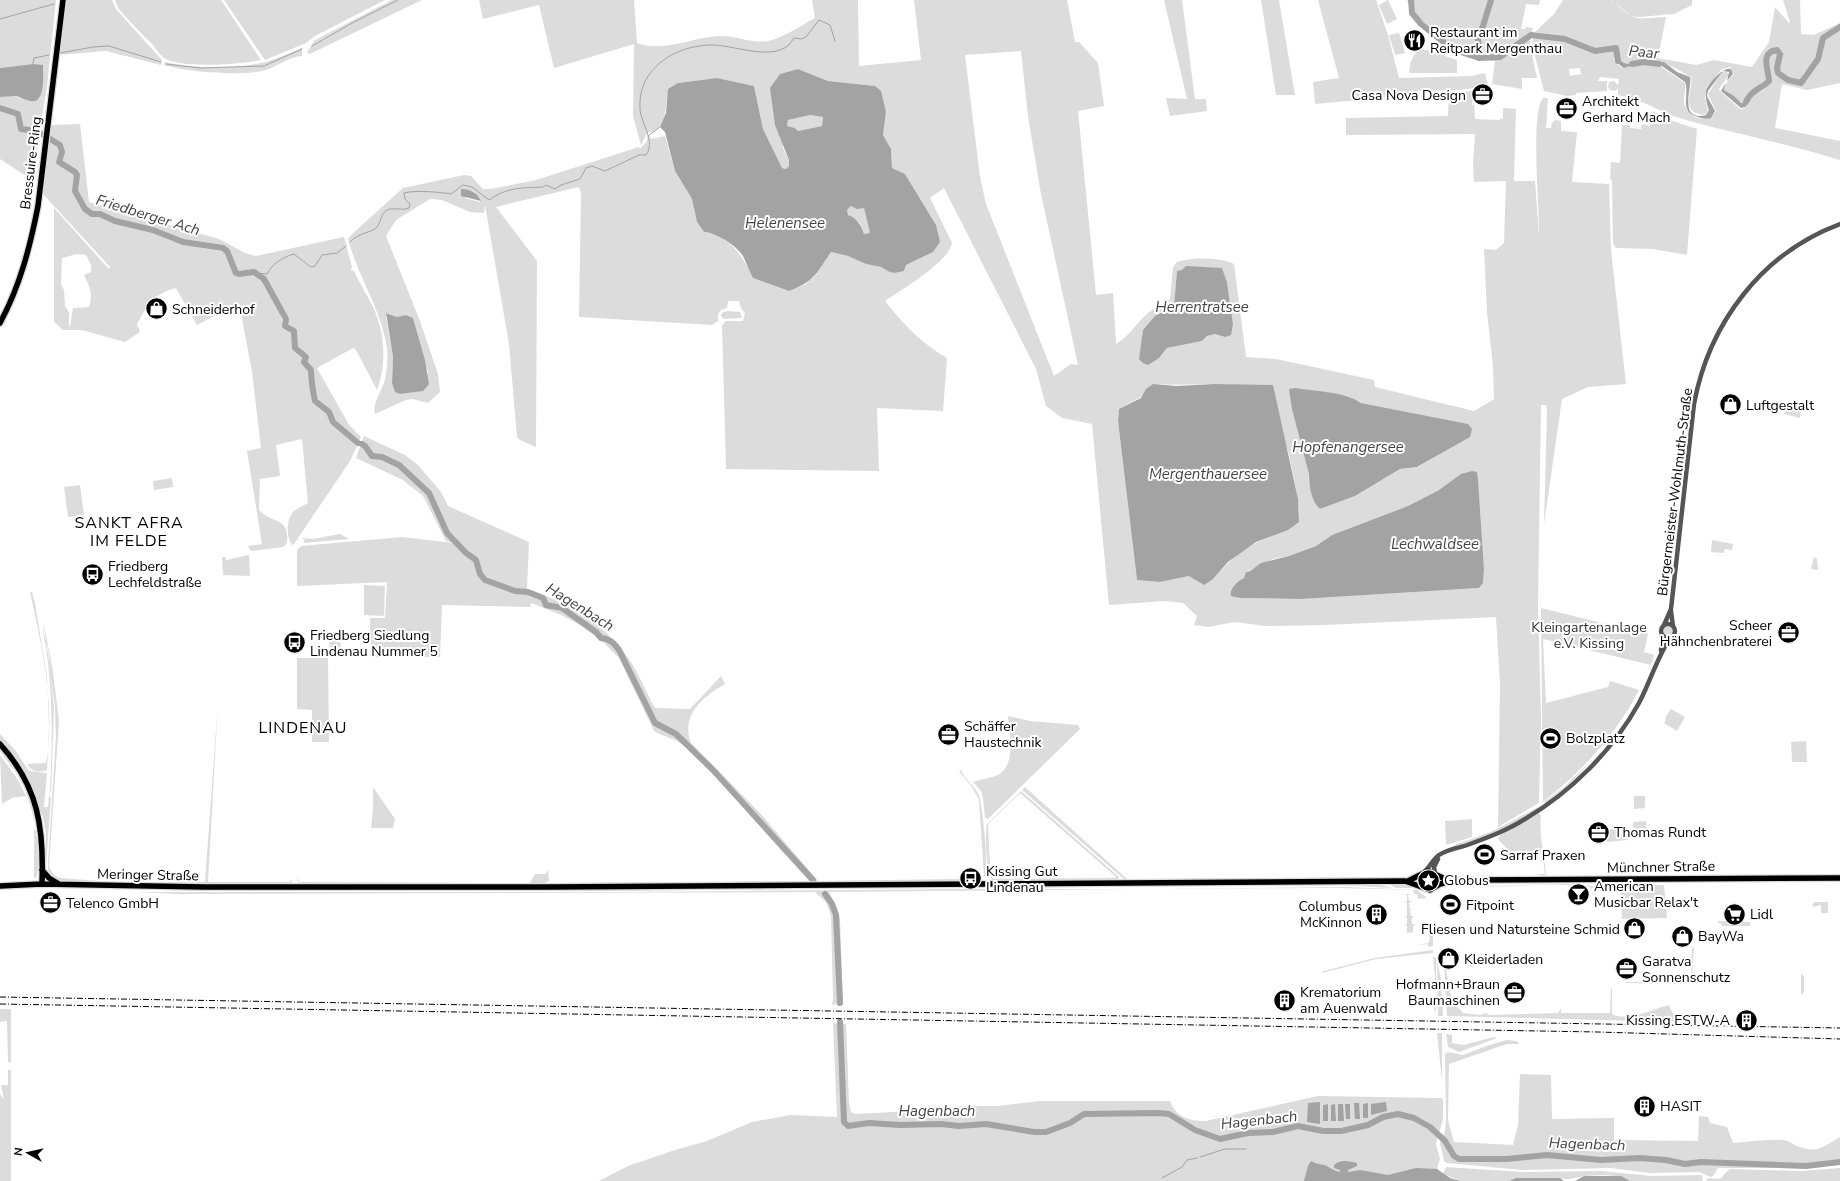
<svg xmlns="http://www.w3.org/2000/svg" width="1840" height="1181" font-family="'Nunito Sans',sans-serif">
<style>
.green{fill:#dcdcdc;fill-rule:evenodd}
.water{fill:#a3a3a3;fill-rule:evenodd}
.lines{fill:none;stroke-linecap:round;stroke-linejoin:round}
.stream{stroke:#a3a3a3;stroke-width:1}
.river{stroke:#a3a3a3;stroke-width:6}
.major-casing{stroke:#dbdbdb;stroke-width:8}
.minor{stroke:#555;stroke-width:4.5}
.major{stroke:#000;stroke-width:5.5}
.rail{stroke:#000;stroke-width:1;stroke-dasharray:6 2 1 2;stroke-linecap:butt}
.labels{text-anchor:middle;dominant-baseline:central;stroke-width:4;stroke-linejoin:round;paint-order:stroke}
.poi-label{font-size:14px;fill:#000;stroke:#fff;text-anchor:start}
.street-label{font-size:14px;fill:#000;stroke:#fff}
.park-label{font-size:14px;fill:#333;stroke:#fff}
.water-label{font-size:15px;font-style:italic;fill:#444;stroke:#fff}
.quarter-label{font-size:16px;letter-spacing:1px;fill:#000;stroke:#fff}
</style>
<rect width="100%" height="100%" fill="#fff"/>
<path class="green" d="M0,0h56l-9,86 -15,94 -32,-21v-62c5,0 12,-2 17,0 8,2 15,7 23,1l-7,-34 -33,4z
M67,0h45l4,9 46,51 -1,5 -55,-14 -48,4z
M115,0h106l40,60c-20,4 -79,9 -97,-2 -5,-4 -8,-9 -12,-14 -12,-12 -23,-23 -34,-36z
M224,0h161l-70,36 -9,7 -41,17z
M392,0h30l-106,51 -7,3 -2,-2 8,-12z
M479,0h155l3,43c27,10 56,-6 82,-7 16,-1 33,8 49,5 17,-4 32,-15 47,-23l-3,-18h46l1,66 62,-6 -7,-60h153l8,42h4l19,21 6,43 -26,5 18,184 17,-2 3,51c14,-8 20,-21 32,-31 7,-6 16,-7 22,-14l3,-32 4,-5c14,-5 44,-5 57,2l12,93 30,2 98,21 1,7 99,24 20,-12 -1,-33 -6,-54 -3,-63 12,1 8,-7 2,-62 -32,1 -1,-17 2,-31 -129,1v-17l102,-2 1,-23 23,-2 1,2 -1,13 2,-3 1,16 23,1 5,-2v-10l13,1 -2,72h21l4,55c1,-24 -9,-123 4,-138h5l-2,30h5l1,-5 3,-3 6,1v10l16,1 -5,50 37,2 2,66 15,134 -38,3 -26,12 -18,125 3,-114 -1,-5h-5l-3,199 3,114 -2,85 -41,24 2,-142 -4,-68 -170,8 -61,1 -30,-4 -27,5 -14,-2 3,-9 -14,-13 -18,-2 -56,4 -17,-181 -30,-6 -16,-12 -10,-37 -92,-181 -14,10 22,45c-4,20 -50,46 -67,58 18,23 36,42 62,57l-4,53 -66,-3 2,63 -153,-2 -4,-144 4,-4h17l2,-8 -4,-5 -2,-7h-11l-1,7 -6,2 -3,4v7l-6,4 -133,-8 2,-124 -2,-6 -83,20 41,54 -1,186 -16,-7 -3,-3 -8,-93 -24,-139 -1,8 -14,-1 -28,-12 -12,-1 -34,21 -10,16 34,85 18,53 2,18 -12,11 -16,-4 -6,1 -31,14c-3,-11 8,-25 10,-35 2,-9 3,-21 2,-30 -5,-39 -29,-72 -39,-110l3,-4 52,-47 61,-13 7,1 12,13h8l45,-9 103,-33 1,2 7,-8 1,-7 3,5 14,-3 10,35 17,28 5,23 7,10c25,2 40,26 49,46l36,13 17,-7 10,-9 15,-23 17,4 18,8 15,3 14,6 9,-2 2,-6 27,-13 3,-27 -31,-51 -13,-6 -1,-19 -8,-14 3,-23 -11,-26 -47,-5 -30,-12 -18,5 3,74 6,12v6l-3,3 -4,-1 -19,-39 -9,-43 -37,-8 -39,5 -9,6c-5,17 0,41 -22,44l-6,12 -8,-29 1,-72 -80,24 -15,-63 -56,14zM1021,51l7,65 12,73 38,176 -7,-1 -17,12 -68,-172 -6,-27 -15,-122zM473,191l7,7v4l-15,-4zM1222,268l5,14 6,42 -8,13 -10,-3 -8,2 -5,5 -35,7 -8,10 -19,1 3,-29 16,-17 15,-7 3,-35zM387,313l10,4 9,-2 7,3 15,55 -5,17 -23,4 -8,-11 1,-26 -7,-39zM1153,384c28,2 55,-1 83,1l52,65 10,49 1,23c-13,9 -27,13 -41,20 -18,8 -32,23 -45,37l-24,-3 -29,6 -23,-2 -19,-159 1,-12 22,-12zM1305,390c17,2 41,3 56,13l106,21 2,13 -51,30 -18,2 -45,27 -35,13 -11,-26zM1467,472h10l1,7 6,90 -1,14 -4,5 -178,11 -61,-1 -9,-8 13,-12 2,-6 27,-13 16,-3 27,-10 16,-11 76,-29 31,-16z
M1164,0h18l13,99h11l1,12 -37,5 -4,-18 21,1z
M1261,0h18l16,95h-19z
M1318,0h58l12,35 11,43 73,-2 13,-3 3,13 -28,4 -48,1 -1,4 -96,9 -2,-22 26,-4z
M1388,0l9,19 -10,5 -8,-19z
M1407,0h133l-1,5 -13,-1 -5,25h4l1,-2 7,1 -1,4c-17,9 -29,31 -52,23l-1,3 -27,-9 -31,-25 -9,-11z
M1563,0h48l3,2 -2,-2h80v5l-18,9 -35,3 -8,-1 -16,-13c20,20 24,15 51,14l-8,41 38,7 18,-5 38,7 17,-25 6,-35 14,16 1,-1 -7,-22h17l1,34 13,1 26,-12v2l-19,11 -7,25 -11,13 -3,8 -12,-4 -9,-5v-11l5,-9 -7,-5 -9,3c-6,12 -5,14 0,26 -4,12 -19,11 -23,24l-4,2 -17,-13 -1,-3 11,-13 -3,-4v-3l-9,2 -16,19 -1,9 3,15c-3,3 -5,3 -9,2 -19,-5 -5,-26 -8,-37 -12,-6 -23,-15 -37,-16 -10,-1 -24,6 -33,0l-4,-14 -19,3 -6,-2v-2h-4l-19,-9 -34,-5 19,-18z
M1840,29v54l-33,7 -25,-6 -7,44 65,13v19c-51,-16 -103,-26 -154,-40 -24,-6 -43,-21 -68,-25v-7l-3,3 -5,-1 -2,-3 1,-5 5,-1 4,4 1,-6 -19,-2 -2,4h9v10l-31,2v-11v13l-9,1 -23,-5 -12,-46 1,-7 13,-2 14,3 37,15 19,-5 -2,11 4,5 5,3 16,-4h18l28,19c1,6 -1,11 -1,16 0,15 14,23 27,19l5,-7 -8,-17 14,-22h5l2,3 -10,14 1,2 20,18c9,0 9,-8 13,-15l9,-3 8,-11 -3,-18 6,-11 5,1 -3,14 5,11 19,7 4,-1 15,-22 6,-23zM1580,68l1,6 -11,2 -1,-7z
M1399,33l6,20 -10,2 -6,-20z
M1531,37l-1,8 7,33h-15v11l-30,-5 3,-23 -16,-1 23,-2z
M302,48v8c-15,1 -26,12 -40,15 -24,5 -75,1 -98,-6l1,-3c30,7 66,7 96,1 14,-3 28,-10 41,-15z
M1419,50h8l30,10v13h-48c1,-9 2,-17 10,-23z
M1652,111l18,9 27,9 -10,126 -34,-6 -37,-1 -3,-4 -1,-64 -2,-1 1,-17 9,1 2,-38h8v3l11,1 1,-5 8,2z
M810,115l13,2 -1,9 -24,5 -3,-3 -8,-2 1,-6z
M80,124l9,78 130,37 26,14 11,3 88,-19 8,30 -1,3 3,1c6,13 13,24 19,36 12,26 14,57 4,83l-21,-40 -3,-2 -36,20 32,57 12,12 -11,24 -56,83 -2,1c-6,-8 -6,-27 2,-34 4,-3 10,-6 14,-8l-6,-64 -26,6 4,31 -20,3 -1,31c12,14 31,6 28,33l-4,4 -32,4 -3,-5 14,-2 -15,-93 14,-3 -9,-76 -13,-69 -42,22 -21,-37 -10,3 -10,6 -10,11 -9,16 3,8 -15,10 -43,-12h-19l-9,-8v-114l55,61 1,-2 -68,-74 7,-53 9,6 1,8 -3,9 14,8 5,5 -2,11 1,8 11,16 24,10 43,11 28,12 45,8 10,24c6,0 14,-3 20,-1 13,4 27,41 30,54l7,3c0,10 -1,19 10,23l2,4 -1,6 7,6c-1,8 2,25 5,32h3l-7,-25 2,-9 -7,-6c1,-10 -4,-10 -11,-17v-16l-8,-5 -1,-6 -21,-41 -3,-2 2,-3 -9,-2 -18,1 -10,-23 -4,-3 -43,-6 -27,-13 -38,-7 -13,-7 -12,-2 -5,-4 -9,-17 2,-15 -2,-5 -15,-9c4,-15 -1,-16 -12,-25l1,-11zM77,254l9,1 5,10v7l-7,3c6,12 9,19 5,32l-16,1 -3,19 -1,-1v-14l-4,-6 -1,-16 -3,-6 1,-26z
M851,206l13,2 6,25 -6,1 -4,-11 -12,-8 -1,-5z
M729,311l11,1 2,6 -19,1 -2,-4 2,-3z
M1786,405l15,1 -1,12 -16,-4z
M364,436l41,19 13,10 23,27 7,14 81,36 -2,47c38,12 80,36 102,70 10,15 17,33 26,49l35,1 31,-33 4,8c-21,12 -45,31 -34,59l69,70 58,68 137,-2 29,-3 -5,-76 -7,-13 -13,-16 2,-1c4,9 12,15 17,23 5,11 10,71 8,83l-28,5 -146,2h-261l258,-2c-15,-17 -32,-34 -47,-52 -26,-29 -48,-60 -79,-84 -10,-8 -20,-8 -29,-14l-35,-73 -17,-17 -22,-16 -19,-10 -30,-12 -1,4 -88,-2 -2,52h-69l-1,-39h15l2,-36 -90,4v-36l4,-4 101,-9 51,6 -7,-2 -23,-45 -20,-16 -47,-22zM406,472l24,20 21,43 5,4 -2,2c-2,-2 -7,-5 -8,-8 -8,-23 -20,-46 -41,-59z
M172,478l1,9 -19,3 -1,-9z
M80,485l4,30 -16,2 -4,-30z
M340,534l9,5 -46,4 2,-3 -4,-2 12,1z
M1712,540l21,4 -1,6 -7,-1 -1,4 -13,-1z
M249,555l1,21 -27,-1 -1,-18h4v3z
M1814,557l3,2 1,11 -7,-1z
M364,585l21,1 -1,30 -20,-1z
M30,592h2l3,11 12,74 2,49 -2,44c-9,3 -15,2 -20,-6l19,-1c10,-56 -4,-116 -16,-171z
M1541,608l85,21 19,3 3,2 -4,18 10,3 -3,10 -108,-26 3,64 62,-16 2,-6 29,9c-23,45 -57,81 -96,112z
M43,619l10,53 6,49 -10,146 5,8 6,3 64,5 81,-1 13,-179 -10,179h82l2,-3v-26v30l-86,1 -149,-3c-7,-6 -10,-10 -9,-18l8,-126 -1,-31z
M42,625l6,24 6,58 -3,87 -1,-5c3,-56 3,-109 -8,-164z
M1663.5 631a4.5 4.5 0 1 1 9 0a4.5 4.5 0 1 1-9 0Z
M340,632l1,20 -11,1 -1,-20z
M297,658h31l1,84h-17v-32l-15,-1z
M1671,709l14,8 -8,14 -13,-8 2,-4 -1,-1z
M1008,716l22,5 48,4 2,4 -92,90 -3,-1 -2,-20 -2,-7 -8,-9c8,-3 18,-4 25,-7 19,-11 11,-42 10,-59z
M0,734l15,16 14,21 18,2 -3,34h4l1,-12 2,3 -5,68 2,8 -3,-7 1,-34 -3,-16 -17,-43 -26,-33z
M1806,741l1,21h-15l-1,-20z
M0,748c18,21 38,51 37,81l-11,-38 -9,-17 -17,-23z
M0,755l18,25 8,16 -14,2 -10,6z
M1591,761l-16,18 -29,24 -2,-1 21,-16z
M373,787l22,32 -2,9h-22l2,-19z
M1025,787l102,92 282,-2 2,-1 -2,2 -284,2 -103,-90z
M1021,791l98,86v1l-5,3 -122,-1c-6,-8 -7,-46 -5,-56zM1020,793l95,83 1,2 -123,1 -3,-12 -2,-43z
M1634,796h11v12l-11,1z
M1542,805c-14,18 -66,35 -88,42l-2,-1 41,-15z
M1539,813l2,3c-2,19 3,38 5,57l-1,3 -10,-2h10l-3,-22h-32l-12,-13 2,-4z
M1472,819v18l-26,8 -1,-24z
M1646,821l1,14h-14v-13z
M34,829l3,3 -2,2c8,11 3,31 2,43l-3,1z
M297,829v49l2,4 231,1 5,-9h11l2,-5 1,12 -6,3 -244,-1 -2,-2z
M1606,829h10l12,11 -21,2z
M1422 880a7 7 0 1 1 14 0a7 7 0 1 1-14 0Z
M1595,882l69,1h-55l-10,2z
M1372,883l21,5 -53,-3 -199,1z
M1393,883l20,1 -1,4h-16l-6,-3z
M1495,883h42l-52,1z
M1137,885l1,2h-151l4,-1z
M1523,885c23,0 50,-3 72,2l-5,2v-2c-37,-5 -76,0 -113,0l-1,3 1,-3z
M1620,885h44l3,33 -45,1z
M966,886l6,1 -351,4h-426l-58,-2z
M1347,887l70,3 9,7 3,16 -3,-15 -8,1 -1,-5h-3l-1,-4 -73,-2 -200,1z
M973,889h165l-309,3 8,16 3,11 3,84 -11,2 1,-6 -2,-83 -5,-14 -11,-10 -638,2 -41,-2h495z
M1405,894h6l-3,1 1,6h3l-3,2 1,6h3l-3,1 1,6h3l-2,2v6h3l-2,2v6h2l-10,1 2,-1v-6h-2l2,-2v-6h-2l2,-2v-6h-2l2,-1v-6l-2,-2h2v-6z
M1814,902h14v11h-7v-8l-9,2z
M1718,921l32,1v4h-28v-2l-4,-1z
M1433,934v12l-5,1v-3l-12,1 13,-2 1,-6 -2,-2 -14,1z
M1692,947l2,1 -2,29 -7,7 -59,-1v-1h58l7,-5z
M1433,950v3l-57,6 -54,14 2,-2 51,-13z
M1433,956l3,2v53h-2l2,-20z
M1437,959l4,21 2,36h-5z
M1444,959l9,47h4l6,7 17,2 6,-2 2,2 70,-2 3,-5v5h49l1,-25h1v26c16,8 41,-5 57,-9l4,9 3,2v6l-229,-6z
M1801,974l3,2v16l-3,3z
M0,1009h11v53h-3l-1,-41 -7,1z
M833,1023l13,1 3,78 2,10 4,2 75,-4 29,-4h38l43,-5h130c6,16 19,20 36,20l112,-25 123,2 2,1v20l-7,25 4,15 -7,22h-834l29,-15 47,-16 32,-9 45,-19 38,-7 47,2zM1327,1104l1,17h-4l-1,-16z
M1437,1033h5v47z
M1446,1034l6,1v8l12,2 30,-8 3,1 -38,14 -11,-5z
M1507,1040l10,1 2,3h-12l-58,20 -1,56 6,22 59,3 5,-20 2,-51 31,1 1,44 62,-1v22l84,1 1,-25 9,1 2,6 17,4 6,16c16,-1 34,-4 50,-3 6,0 9,4 14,6 22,8 25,1 43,-9v25l-34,3 -99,-4 -22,1 -39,-6 -45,2 -61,-3 -33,3 -53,-1c8,5 20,1 30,4l64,-4 54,4 37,-2 27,2 19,5 16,-3 15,2 12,-1 78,3 34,-4v2l-42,3h-80l-4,7 -3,2 -12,-5 -49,1 -39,-5 -89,2 -75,-7 -3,-2 -4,-18 5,-12 1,-11 -1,-66 3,-2 15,3 23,-9z
M8,1070h3v111h-11v-87l4,5 -3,-14h7z
M1446,1167l78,5 77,-1 50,5 51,-1 1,6h-73c-13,-7 -29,-6 -44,-5 -10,1 -16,5 -26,2h-44l-7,3h-49l-17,-7z
M1840,1168v13h-134l2,-3c21,2 9,0 22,-9l72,2z"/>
<path class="water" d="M1774,48h3l7,6 -6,7 -1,7 1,-17 -5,-1c-9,7 -7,15 -5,24 -7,-12 -4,-10 0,-23z
M1618,50l1,9c6,7 12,4 21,4l-16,5 -7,-5 -1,-3z
M1664,62l13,10 13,5c3,8 -13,45 16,38l3,-5c-2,-4 -5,-18 -2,-22 4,-7 16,-21 24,-19l2,5 -6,7 2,-9 -6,-1 -15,20 -1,5 8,15 -4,7c-6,2 -11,0 -16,-2 -16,-6 -5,-23 -10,-34l-26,-18 -7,-1z
M33,64l10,1c0,8 2,34 -8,36 -8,1 -12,-3 -19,-5 -5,0 -11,1 -16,1v-29z
M798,69l30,12 47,5 6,5 5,21 -3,23 8,14 1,19 13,6 31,51 4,17 -7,10 -27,13 -2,6 -9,2 -5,-1 -9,-5 -15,-3 -18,-8 -17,-4c-15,22 -16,29 -42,39l-36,-13c-4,-7 -6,-14 -9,-20 -6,-12 -27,-25 -40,-26l-7,-10 -5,-23 -17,-28 -10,-39 -5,-5 6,-14 2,-24 10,-6 39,-5 37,8 9,43 19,39 4,1 3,-3v-6l-14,-35 -5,-37 10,-14zM810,115l13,2 -1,9 -24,5 -3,-3 -8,-2 1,-6zM851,206l6,3 7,-1 6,25 -6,1c-3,-9 -6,-15 -16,-19l-1,-5z
M1725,84l-1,6 10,6 7,7 5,-1 3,-6 -3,11 -5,1 -20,-17z
M461,189c9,0 17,4 20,12l-20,-5z
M1186,266l36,2 5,14 6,42 -2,11 -6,2 -10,-3 -8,2 -5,5 -35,7 -8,10 -11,7 -5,-2 -4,-4 4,-29 12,-14 19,-10 3,-35 5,-1z
M386,313l11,4 9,-2 7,3 12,42 4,24 -6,7 -23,3 -5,-2 -3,-9 1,-26z
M1153,384l23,2 39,-2 58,1 25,114 1,23 -11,8 -32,12 -28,20 -15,17 -9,6 -15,-9 -29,6 -23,-2 -19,-159 1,-12 22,-11 5,-9z
M1296,388c20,4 48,3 65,15l107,21 4,5 -2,8 -53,30 -17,2 -45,27 -35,13c-9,-8 -11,-24 -11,-35l-17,-65 -3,-20z
M1472,471l5,1 1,7 6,90 -1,14 -4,5 -178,11 -61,-1 -9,-2c-2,-7 7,-15 13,-18l2,-6 4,-1 11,-8 28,-7 27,-10 16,-11 76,-29 31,-16 22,-16z
M1320,1102v22l-13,-2 1,-19z
M1386,1102l1,9 -16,4v-11z
M1354,1103h5l1,16h-5z
M1368,1103v15h-5v-14z
M1328,1104v17h-5v-16z
M1335,1104l1,17h-5v-16z
M1338,1104h5l1,17h-6z
M1345,1104h5v15h-4z
M1311,1161c5,3 9,3 13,4 6,2 9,6 16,7v-2l-6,-2v-3c6,-6 15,-4 23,-2v3l-9,4v2l12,-2 28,5 28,-7 21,1 13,9 10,3h-156l4,-15z
M1584,1176h37l9,5h-55z
M1516,1178h44l4,3h-55z"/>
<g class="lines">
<path class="stream" d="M0,19l54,-15
M312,46l42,-24 44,-22
M60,53l33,-6 16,-1 52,16
M33,64l1,-6 15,-3
M166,64l34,4 64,-2 38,-17
M648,136l12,-9
M350,242c9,-10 22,-9 27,-15 4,-5 4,-14 10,-17 7,-3 14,1 22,-2l1,-4 -5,-5 -1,-6c10,-3 36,-1 47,1l12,-9 9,2 17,13c19,-13 32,-12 54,-13l3,-2 9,4 6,-4 19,-6 6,-11 6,-2 13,5 34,-16h7c10,-13 -5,-32 -6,-46 -3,-40 35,-64 72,-64 22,0 58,16 77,0 2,-2 3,-5 5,-7l7,1 5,-2 13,-17 11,5 5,16
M258,273l9,1c5,-10 16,-17 27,-20l17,13 4,-1 7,-11 15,-2 9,-7
M1200,1157l25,-8h21
M1162,1178l20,-11 5,-7 10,-2"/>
<path class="river" d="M1411,0l1,13 9,11 31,25 27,9 21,-1 31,-22 34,4 30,12 21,-3 2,13
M1479,58l-1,-21 5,-11 8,-26
M1632,64l12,-2 15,2
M1746,102c5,-12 15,-13 23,-21 0,-10 -10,-29 8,-31l3,4 -3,14 1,5 10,7 13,3 17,-24 5,-21 17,-11
M0,108l18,6 3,15 16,2 23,14 2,7 -3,10 16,10 2,3 -2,16 10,18 7,5h8l15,7 38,9 30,12 40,6 4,3 9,22 3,1 15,-2 10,7 22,40 -1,7 9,5 1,17 11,9 -2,5 7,8c0,10 2,21 4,31l14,11 4,10 25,21
M362,444l3,2 7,10 10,1 17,8 30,28 18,40 19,20 10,7 4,14 5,6 30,11 13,1 15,6 3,7 16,3 34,24 5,6c9,1 13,5 18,12l36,73 21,11 37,36 100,110
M825,894l7,10 4,11 4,88
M840,1022l4,100 4,4 21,-3 31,2 41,-1 18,2 27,-2 48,8h12l24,-9 14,-9 74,-1 11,1 26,16 25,9 28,-6 25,-1 25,-6 25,5h18l27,-6 15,-8 15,-3 16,4 16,9 15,14 9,15 5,3h48l40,-4 54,5 38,-2 27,2 19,4 16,-2 105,4 34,-4"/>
<defs>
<path id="major" d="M0,323c20,-37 30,-76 38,-117l25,-206
M0,744c39,43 44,85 42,140
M42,870l7,8 10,6
M1408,881l20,-10 15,7 15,2 382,-2
M0,886l42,-2 162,3h346l855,-6 25,9 10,-6 18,-4"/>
</defs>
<use href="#major" class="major-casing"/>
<path class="minor" d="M1671,611l2,15
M1661 631a7 7 0 1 1 14 0a7 7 0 1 1-14 0Z
M1664,625l7,-16 23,-205c15,-81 68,-151 146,-180
M1661,651l1,-16
M1425,871c5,-4 8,-12 14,-16 9,-6 21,-7 31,-11 19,-7 38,-14 55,-25 46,-27 88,-69 114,-116 11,-21 18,-45 31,-65
M1435,873l-1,-6 4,-8"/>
<use href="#major" class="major"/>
<path class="rail" d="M0,997l1840,31
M0,1004l1597,28 243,7"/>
</g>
<defs>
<symbol id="restaurant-disc" viewBox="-11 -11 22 22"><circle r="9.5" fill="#000" stroke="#fff"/><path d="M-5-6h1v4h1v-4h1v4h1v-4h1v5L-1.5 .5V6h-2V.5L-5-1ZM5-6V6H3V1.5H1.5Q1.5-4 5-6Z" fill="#fff"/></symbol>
<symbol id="office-disc" viewBox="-11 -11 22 22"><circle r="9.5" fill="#000" stroke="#fff"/><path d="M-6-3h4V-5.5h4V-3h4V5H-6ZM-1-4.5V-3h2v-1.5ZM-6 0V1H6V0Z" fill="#fff"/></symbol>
<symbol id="shop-disc" viewBox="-11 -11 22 22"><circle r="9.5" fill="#000" stroke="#fff"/><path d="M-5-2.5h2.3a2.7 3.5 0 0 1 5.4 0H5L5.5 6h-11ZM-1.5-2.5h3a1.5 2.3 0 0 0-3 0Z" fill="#fff"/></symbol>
<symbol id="bus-disc" viewBox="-11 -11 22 22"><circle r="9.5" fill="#000" stroke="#fff"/><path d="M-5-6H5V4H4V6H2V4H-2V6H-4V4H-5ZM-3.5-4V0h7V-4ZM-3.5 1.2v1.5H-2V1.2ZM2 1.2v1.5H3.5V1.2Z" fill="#fff"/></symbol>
<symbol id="stadium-disc" viewBox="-11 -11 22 22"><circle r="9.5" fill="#000" stroke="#fff"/><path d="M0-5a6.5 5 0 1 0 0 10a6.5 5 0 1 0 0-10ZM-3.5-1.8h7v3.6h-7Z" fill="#fff"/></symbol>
<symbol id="sight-disc" viewBox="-11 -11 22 22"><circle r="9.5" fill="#000" stroke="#fff"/><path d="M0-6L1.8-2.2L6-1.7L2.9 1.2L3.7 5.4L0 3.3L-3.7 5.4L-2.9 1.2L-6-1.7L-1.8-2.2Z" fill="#fff"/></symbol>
<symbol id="bar-disc" viewBox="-11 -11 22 22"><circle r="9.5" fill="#000" stroke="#fff"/><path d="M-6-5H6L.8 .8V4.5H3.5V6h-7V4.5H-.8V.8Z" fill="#fff"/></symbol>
<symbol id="building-disc" viewBox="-11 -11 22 22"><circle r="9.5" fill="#000" stroke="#fff"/><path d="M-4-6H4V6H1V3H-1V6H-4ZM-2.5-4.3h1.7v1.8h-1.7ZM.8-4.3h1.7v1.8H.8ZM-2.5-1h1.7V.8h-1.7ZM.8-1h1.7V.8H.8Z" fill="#fff"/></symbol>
<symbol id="supermarket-disc" viewBox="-11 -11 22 22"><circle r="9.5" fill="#000" stroke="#fff"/><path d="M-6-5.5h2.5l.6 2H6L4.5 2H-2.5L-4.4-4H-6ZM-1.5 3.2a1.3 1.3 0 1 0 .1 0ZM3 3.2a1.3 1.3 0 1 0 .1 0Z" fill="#fff"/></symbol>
</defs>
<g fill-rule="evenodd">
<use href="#restaurant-disc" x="1402" y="28" width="25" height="25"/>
<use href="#office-disc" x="1470" y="82" width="25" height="25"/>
<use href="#office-disc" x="1554" y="96" width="25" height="25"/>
<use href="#shop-disc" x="144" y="296" width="25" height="25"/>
<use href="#shop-disc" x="1718" y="392" width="25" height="25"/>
<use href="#bus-disc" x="80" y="562" width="25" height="25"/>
<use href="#office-disc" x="1776" y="620" width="25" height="25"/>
<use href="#bus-disc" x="282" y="630" width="25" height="25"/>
<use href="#office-disc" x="936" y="722" width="25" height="25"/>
<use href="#stadium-disc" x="1538" y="726" width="25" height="25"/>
<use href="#office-disc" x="1586" y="820" width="25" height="25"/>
<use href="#stadium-disc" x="1472" y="842" width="25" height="25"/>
<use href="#bus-disc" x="958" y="866" width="25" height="25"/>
<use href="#sight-disc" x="1416" y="868" width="25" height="25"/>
<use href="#bar-disc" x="1566" y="882" width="25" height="25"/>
<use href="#office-disc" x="38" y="890" width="25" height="25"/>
<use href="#stadium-disc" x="1438" y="892" width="25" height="25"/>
<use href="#building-disc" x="1364" y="902" width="25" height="25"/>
<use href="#supermarket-disc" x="1722" y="902" width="25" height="25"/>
<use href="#shop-disc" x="1622" y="916" width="25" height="25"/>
<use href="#shop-disc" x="1670" y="924" width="25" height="25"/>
<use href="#shop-disc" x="1436" y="946" width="25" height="25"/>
<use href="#office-disc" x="1614" y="956" width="25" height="25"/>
<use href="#office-disc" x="1502" y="980" width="25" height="25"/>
<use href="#building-disc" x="1272" y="988" width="25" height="25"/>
<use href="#building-disc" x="1734" y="1008" width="25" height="25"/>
<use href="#building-disc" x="1632" y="1094" width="25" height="25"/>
</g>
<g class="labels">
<g class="poi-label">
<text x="1430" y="32">Restaurant im<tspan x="1430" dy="16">Reitpark Mergenthau</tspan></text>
<text x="1466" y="95" text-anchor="end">Casa Nova Design</text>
<text x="1582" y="101">Architekt<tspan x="1582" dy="16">Gerhard Mach</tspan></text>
<text x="172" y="309">Schneiderhof</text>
<text x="1746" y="405">Luftgestalt</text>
<text x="108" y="566">Friedberg<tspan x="108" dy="16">Lechfeldstraße</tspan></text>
<text x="1772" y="625" text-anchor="end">Scheer<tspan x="1772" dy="16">Hähnchenbraterei</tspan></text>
<text x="310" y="635">Friedberg Siedlung<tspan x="310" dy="16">Lindenau Nummer 5</tspan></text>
<text x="964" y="726">Schäffer<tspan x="964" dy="16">Haustechnik</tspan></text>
<text x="1566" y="738">Bolzplatz</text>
<text x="1614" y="832">Thomas Rundt</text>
<text x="1500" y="855">Sarraf Praxen</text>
<text x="986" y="871">Kissing Gut<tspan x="986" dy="16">Lindenau</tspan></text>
<text x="1444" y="880">Globus</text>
<text x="1594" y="886">American<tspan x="1594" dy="16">Musicbar Relax't</tspan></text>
<text x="66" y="903">Telenco GmbH</text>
<text x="1466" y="905">Fitpoint</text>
<text x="1362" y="906" text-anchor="end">Columbus<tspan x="1362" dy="16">McKinnon</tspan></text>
<text x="1750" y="914">Lidl</text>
<text x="1620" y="929" text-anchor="end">Fliesen und Natursteine Schmid</text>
<text x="1698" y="936">BayWa</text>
<text x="1464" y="959">Kleiderladen</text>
<text x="1642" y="961">Garatva<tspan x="1642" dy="16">Sonnenschutz</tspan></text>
<text x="1500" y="984" text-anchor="end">Hofmann+Braun<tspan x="1500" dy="16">Baumaschinen</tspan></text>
<text x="1300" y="992">Krematorium<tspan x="1300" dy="16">am Auenwald</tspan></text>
<text x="1730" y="1020" text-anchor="end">Kissing ESTW-A</text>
<text x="1660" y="1106">HASIT</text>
</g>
<g class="street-label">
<text transform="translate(31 163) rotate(-83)">Bressuire-Ring</text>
<text transform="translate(1675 492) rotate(-83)">Bürgermeister-Wohlmuth-Straße</text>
<text transform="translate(1661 867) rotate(-1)">Münchner Straße</text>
<text transform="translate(148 875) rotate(1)">Meringer Straße</text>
</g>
<g class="park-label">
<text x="1589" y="627">Kleingartenanlage<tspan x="1589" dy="16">e.V. Kissing</tspan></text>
</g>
<g class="water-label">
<text transform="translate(1644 52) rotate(6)">Paar</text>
<text transform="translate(148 215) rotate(17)">Friedberger Ach</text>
<text x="785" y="223">Helenensee</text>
<text x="1202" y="307">Herrentratsee</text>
<text x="1348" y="447">Hopfenangersee</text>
<text x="1208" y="474">Mergenthauersee</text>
<text x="1435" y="544">Lechwaldsee</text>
<text transform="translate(580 607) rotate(32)">Hagenbach</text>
<text x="937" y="1111">Hagenbach</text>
<text transform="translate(1259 1120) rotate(-6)">Hagenbach</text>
<text transform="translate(1587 1144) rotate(2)">Hagenbach</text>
</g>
<g class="quarter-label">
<text x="129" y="523">SANKT AFRA<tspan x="129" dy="18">IM FELDE</tspan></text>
<text x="303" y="728">LINDENAU</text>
</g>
</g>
<g transform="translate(28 1153) rotate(278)" stroke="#ffffff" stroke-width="3" paint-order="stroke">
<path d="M0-3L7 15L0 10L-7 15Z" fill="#000000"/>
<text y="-6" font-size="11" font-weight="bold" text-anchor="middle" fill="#000000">N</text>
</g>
</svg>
